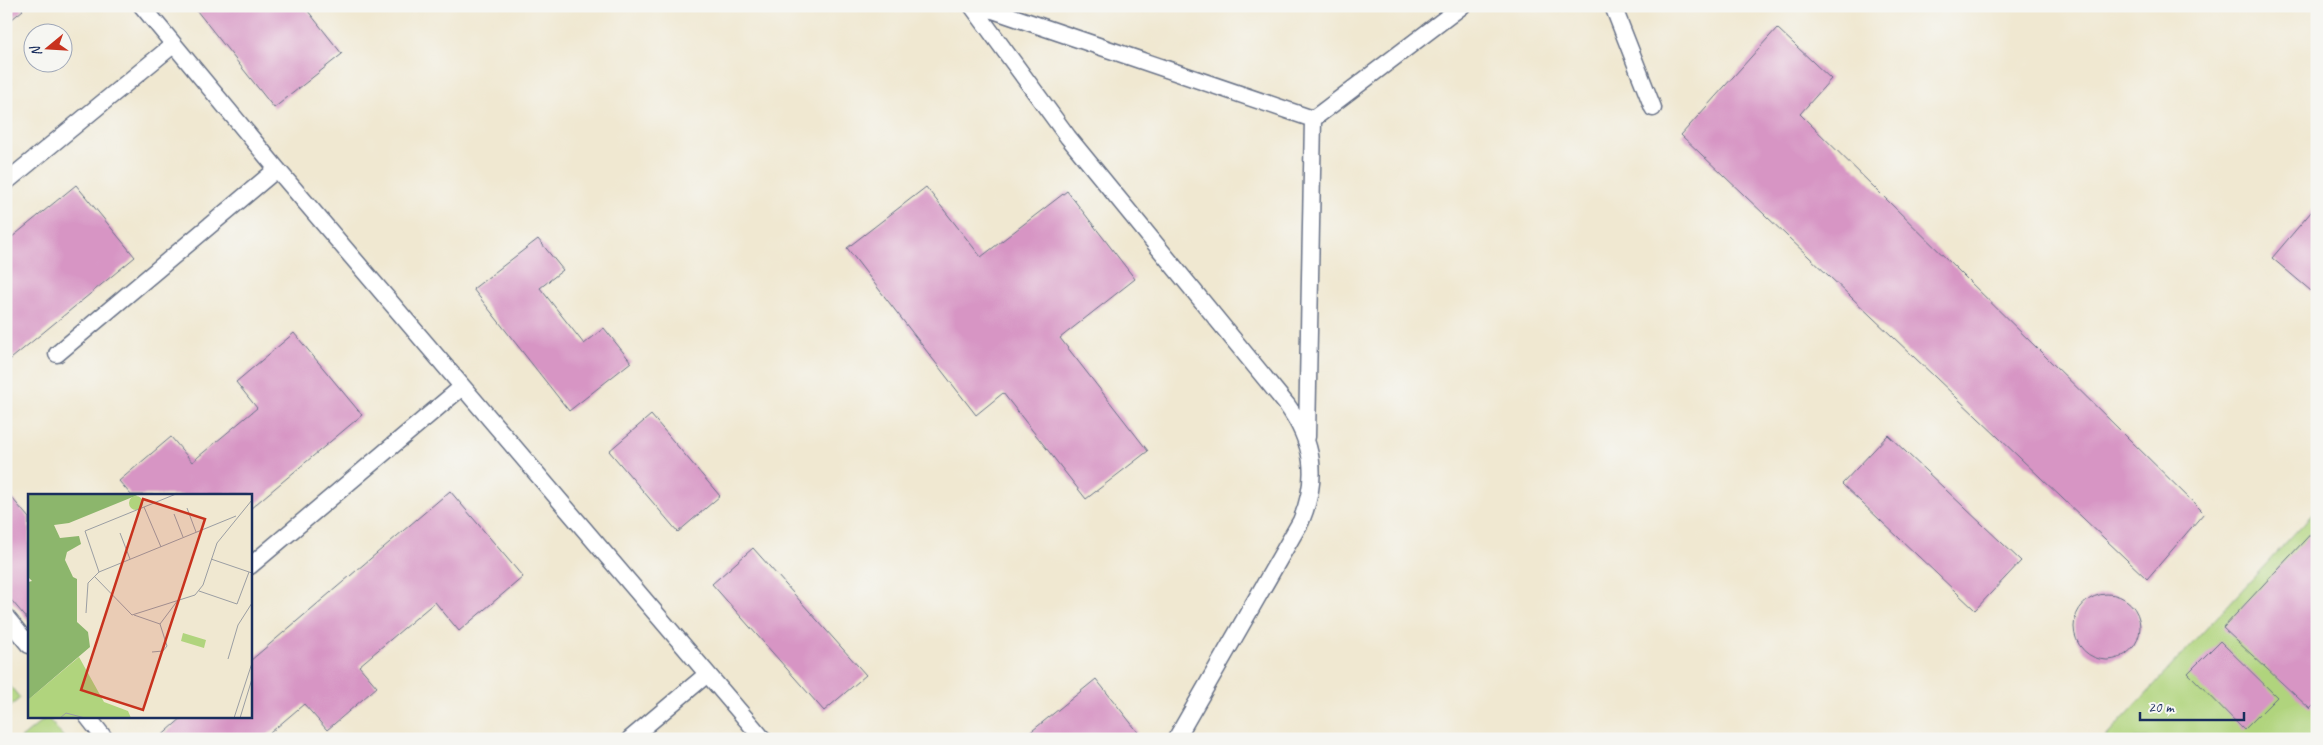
<svg xmlns="http://www.w3.org/2000/svg" width="2323" height="745" font-family="Caveat,sans-serif">
<style>
.green{fill:#b0d47d;stroke:#66826e}
.building{fill:#d795c4}
.lines{fill:none;stroke-linecap:round;stroke-linejoin:round}
.lane-casing{stroke:#667086;stroke-width:19}
.lane{stroke:#fff;stroke-width:16}
.inset-road{fill:none;stroke:#9b9ea3;stroke-width:1}
.view{fill:#c8321e;fill-opacity:0.15;stroke:#c8321e;stroke-width:2.5}
.inset-edge{fill:none;stroke:#1b2f5e;stroke-width:2.5}
</style>
<rect width="100%" height="100%" fill="#f6f6f2"/>
<filter id="ink" filterUnits="userSpaceOnUse"><feTurbulence type="fractalNoise" baseFrequency=".02" numOctaves="2"/><feDisplacementMap in="SourceGraphic" scale="10" xChannelSelector="R" yChannelSelector="G"/><feConvolveMatrix kernelMatrix="1 2 1 2 8 2 1 2 1" color-interpolation-filters="sRGB"/></filter>
<filter id="wash" filterUnits="userSpaceOnUse"><feTurbulence type="fractalNoise" baseFrequency=".0096" numOctaves="4" result="noise"/><feDisplacementMap in="SourceGraphic" scale="20" xChannelSelector="R" yChannelSelector="G"/><feGaussianBlur stdDeviation="1.12" result="paint"/><feColorMatrix in="noise" values="0 0 0 0 0 0 0 0 0 0 0 0 0 0 0 0 0 1.4 0 .05"/><feComposite in="paint" operator="in"/></filter>
<g filter="url(#wash)">
<rect width="100%" height="100%" fill="#f0e8d1"/>
<path class="green" d="M2317,509v230h-213z
M6,681l14,17 -14,12z
M47,717l18,22h-45z"/>
<g id="blocks">
<path class="building" d="M6,6h13l4,4 -17,14z
M193,6h111l38,48 -68,54z
M1777,28l54,51 -31,35 404,399 -57,66 -466,-444z
M76,185l59,72 -129,106v-121z
M926,187l55,70 86,-66 68,88 -75,59 88,113 -62,48 -83,-106 -27,22 -129,-167z
M2317,205v91l-45,-38z
M538,239l25,31 -23,18 44,56 20,-16 27,34 -62,49 -96,-122z
M294,333l68,82 -112,94v-14h-119l-12,-14 52,-44 21,25 65,-54 -21,-26z
M651,415l69,81 -42,36 -69,-81z
M1888,435l133,126 -46,49 -133,-126z
M6,491l23,27v103l-23,-27z
M450,491l73,86 -64,54 -24,-29 -76,64 18,21 -50,43 -23,-26 -41,35h-105l26,-23h66v-55z
M2317,527v175l-7,7 -87,-81z
M753,548l113,127 -42,36 -112,-127z
M2074 627a33 33 0 1 1 66 0a33 33 0 1 1-66 0Z
M2220,641l57,56 -33,33 -56,-57z
M1096,679l42,53 -9,7h-107z"/>
</g>
</g>
<g filter="url(#ink)">
<use href="#blocks" fill-opacity="0" stroke="#667086" stroke-width="1"/>
<g class="lines">
<defs>
<path id="lane" d="M142,6l135,163 486,570
M972,6l96,131 219,268c27,38 32,72 14,116l-125,218
M981,6l332,113
M1613,6l40,102
M1313,119l149,-113
M6,182l167,-137
M57,354l220,-185
M1307,437l6,-318
M250,566l212,-179
M6,617l23,28
M87,716l18,23
M630,739l76,-64"/>
</defs>
<use href="#lane" class="lane-casing"/>
<use href="#lane" class="lane"/>
</g>
</g>
<g transform="translate(28 494)">
<rect width="224" height="224" fill="#f0e8d1"/>
<path d="M101 9a7 7 0 1 1 14 0a7 7 0 1 1-14 0ZM155,139l23,7 -2,8 -23,-7zM51,163l25,45 24,9 3,7h-103v-18z" fill="#b0d47d"/>
<path d="M0,0h112l-71,29 -15,2 6,13 19,-2 2,8 -14,8 -2,8 8,17 4,2v43l11,10 2,15 -62,53v-118l4,-1 -4,-4z" fill="#8cb66c"/>
<path class="inset-road" d="M116,13l17,40M159,14l9,24M146,20l9,23M92,39l10,26M183,65l41,14M71,78l-14,-41 91,-37M66,82l38,39 63,-20 8,-10 14,-42 35,-43M171,97l38,13 12,-32M58,119l2,-30 11,-11 137,-56M106,121l26,9M132,130l18,-24M124,158l11,-1 4,-5 -7,-22M200,165l10,-34 14,-22M32,224l6,-5 19,5M206,224l18,-55M212,224l12,-39"/>
<path class="view" d="M115,5l62,20 -62,191 -62,-20z"/>
<rect width="224" height="224" class="inset-edge"/>
</g>
<rect width="2323" height="745" fill="none" stroke="#f6f6f2" stroke-width="25"/>
<g transform="translate(48 48) rotate(252)"><circle r="24" fill="#f6f6f2" stroke="#9ea6b7"/>
<path d="M0-4L9 19L0 12L-9 19Z" fill="#c8321e"/>
<text y="-8" font-size="14" font-weight="bold" text-anchor="middle" fill="#1b2f5e">N</text>
</g>
<path d="M2140 712v8h104v-8" fill="none" stroke="#1b2f5e" stroke-width="2.5"/>
<text x="2148" y="712" font-size="15" fill="#1b2f5e" stroke="#f6f6f2" stroke-width="4" paint-order="stroke">20 m</text>
</svg>
